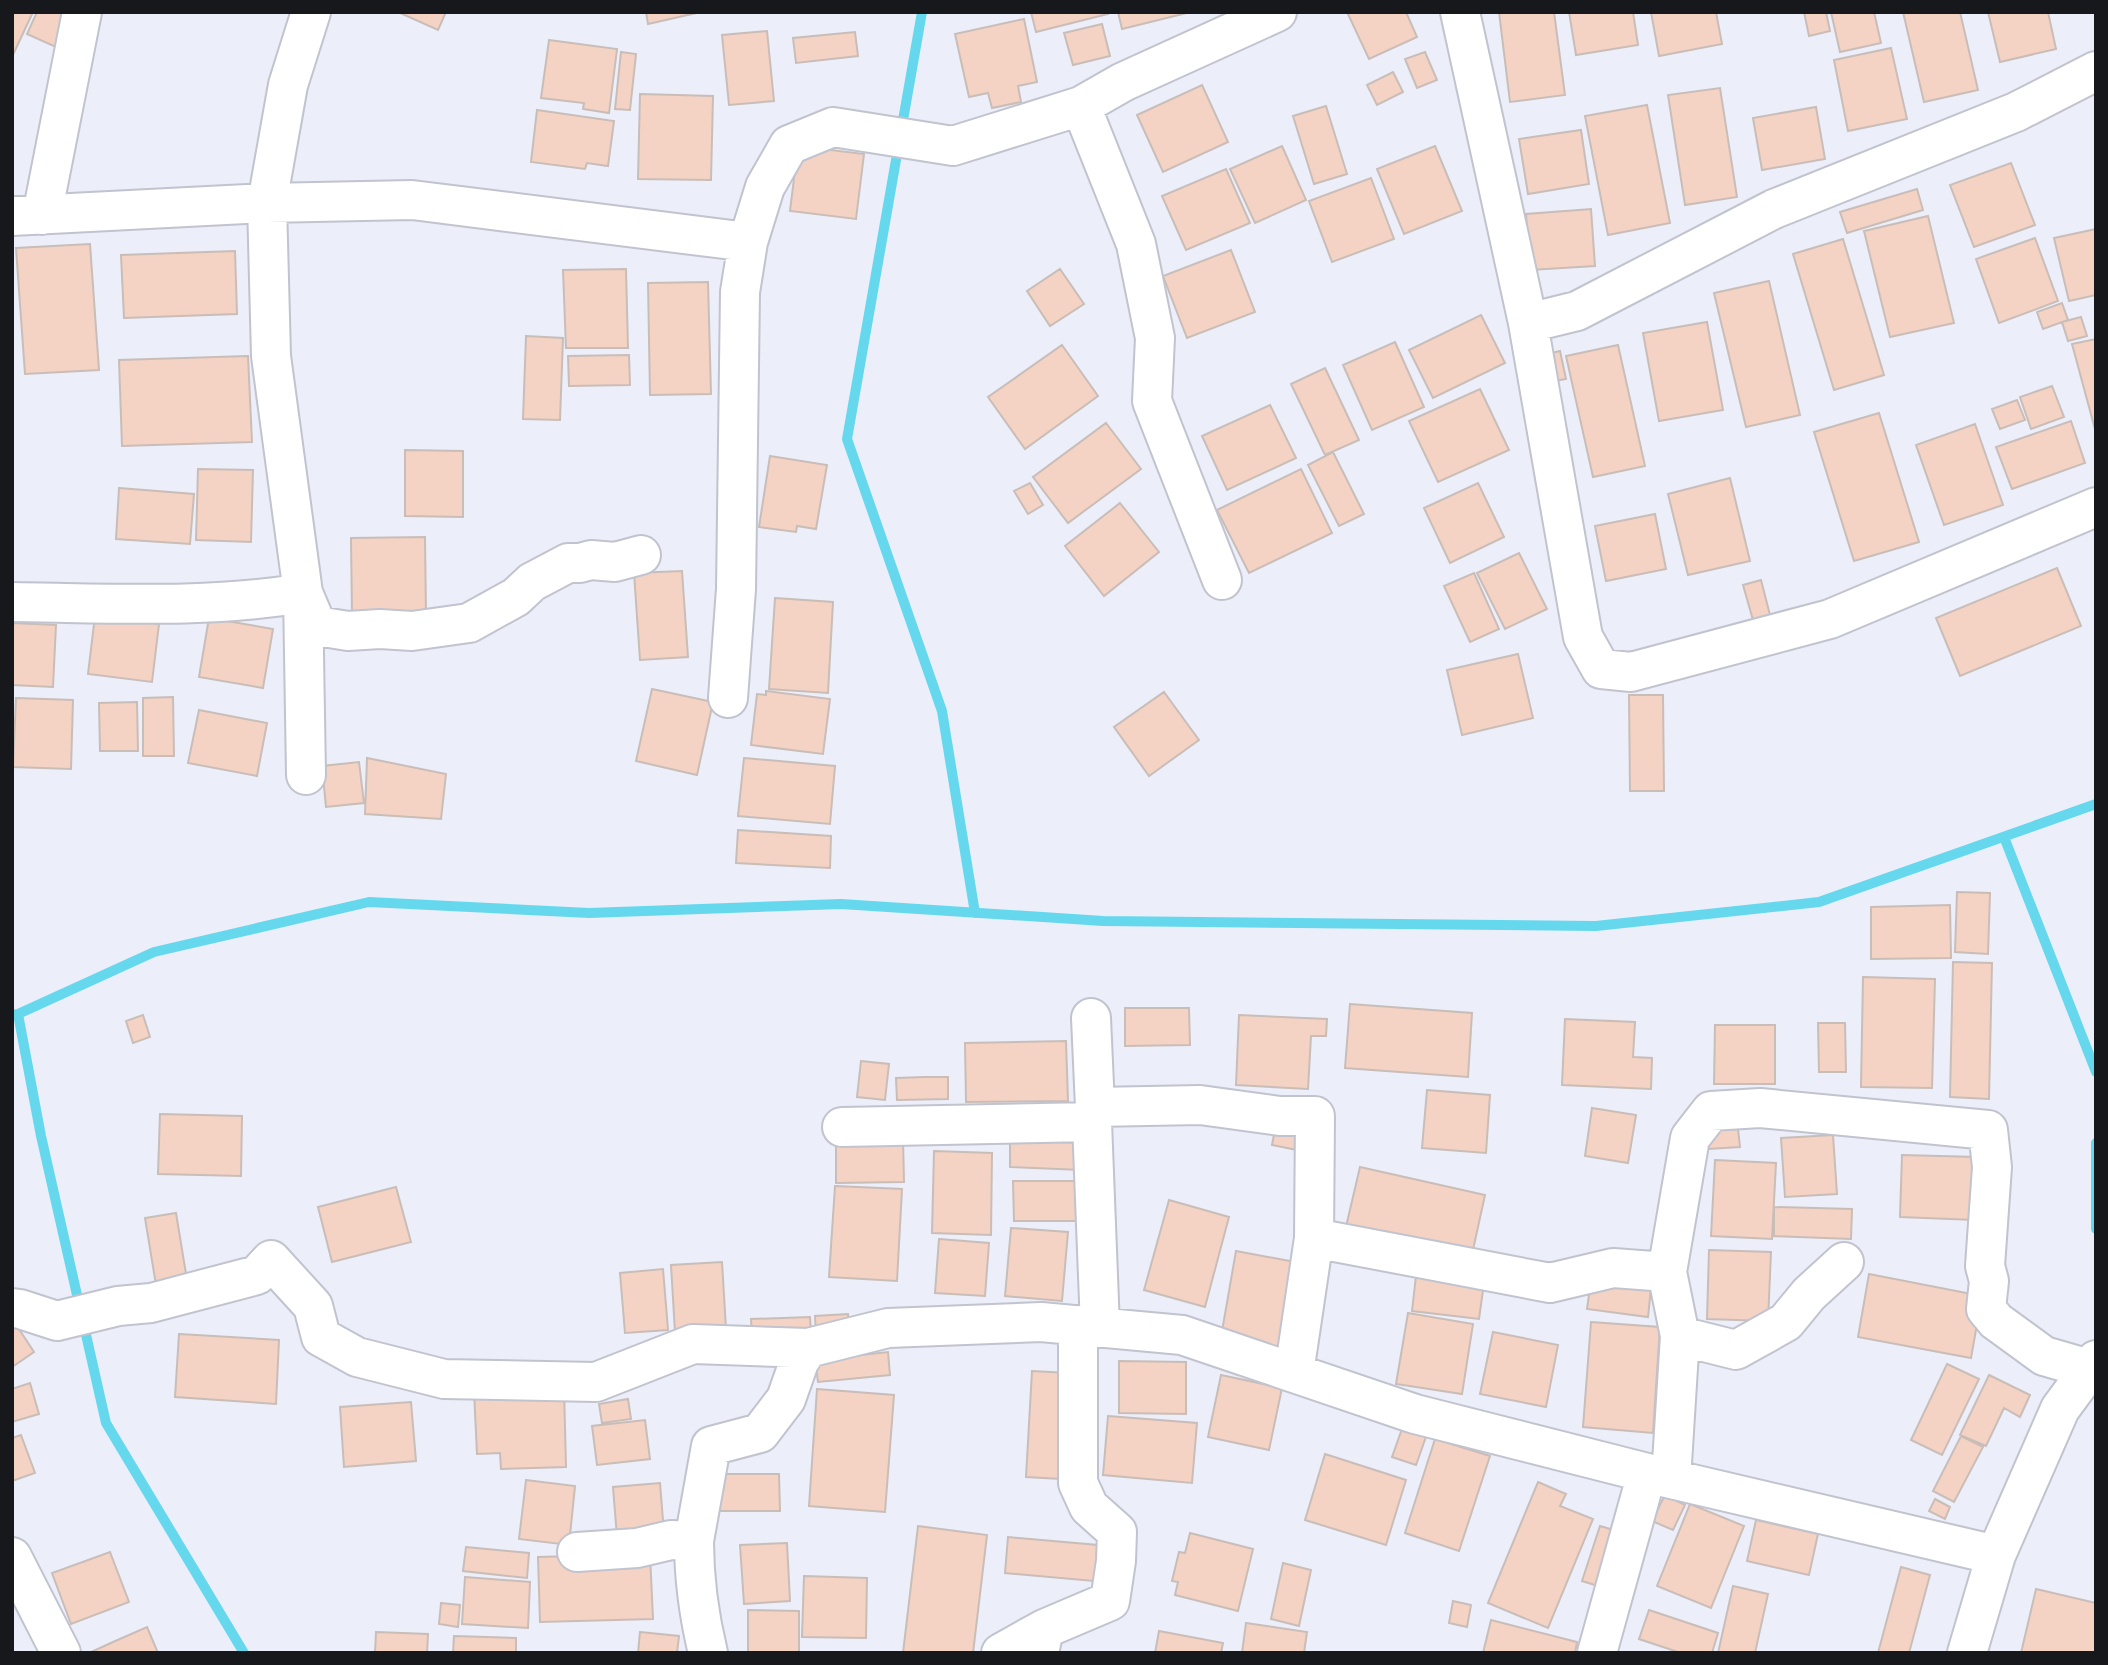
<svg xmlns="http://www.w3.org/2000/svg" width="2108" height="1665" font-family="Cabin,sans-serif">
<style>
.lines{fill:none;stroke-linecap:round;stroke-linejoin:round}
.stream{stroke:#66d8ee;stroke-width:10}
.building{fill:#f5d3c4;stroke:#c9bdb8;stroke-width:2}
.minor-casing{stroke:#c1c3ce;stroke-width:42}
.minor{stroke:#fff;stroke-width:38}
</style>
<rect width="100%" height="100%" fill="#eceefa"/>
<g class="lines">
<path class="stream" d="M922,12l-75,427 95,272 33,202
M2004,837l92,235
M18,1014l23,122 65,287 138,230
M12,1015l6,-1 136,-62 215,-50 220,11 252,-9 262,17 493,5 223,-24 277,-98
M2096,1143v86"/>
</g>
<path class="building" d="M12,12h21l-21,45z
M37,12h21l13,6 -13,30 -31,-14z
M398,12h48l-8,18z
M646,12h55l-53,12z
M1031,12h77v2l-72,18z
M1118,12h69v1l-65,16z
M1347,12h59l11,25 -48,22z
M1499,12h55l11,83 -55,7z
M1569,12h64l5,33 -62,10z
M1651,12h65l6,32 -63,12z
M1804,12h22l4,19 -21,5z
M1831,12h43l7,31 -41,9z
M1903,12h57l18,78 -54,12z
M1988,12h60l8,37 -56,13z
M1024,19l13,63 -19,4 3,16 -29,6 -4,-15 -19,4 -14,-63z
M1102,24l8,32 -37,9 -9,-32z
M767,31l7,70 -45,4 -7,-70z
M855,32l3,24 -62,7 -3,-25z
M549,40l68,9 -8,64 -26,-4 1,-6 -43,-5z
M1891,48l16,71 -59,12 -14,-71z
M621,52l15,2 -6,56 -15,-1z
M1425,52l12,28 -20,8 -12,-29z
M1393,72l10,20 -26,13 -10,-20z
M1202,85l26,57 -65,30 -26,-57z
M1720,88l17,109 -52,8 -17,-110z
M640,94l73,2 -2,84 -73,-1z
M1647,105l23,118 -62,12 -23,-119z
M1326,106l21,68 -33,10 -21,-68z
M1816,107l9,52 -63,11 -9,-52z
M537,110l77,11 -6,45 -21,-3 -2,6 -54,-7z
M1581,130l8,54 -61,10 -9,-55z
M798,146l66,8 -8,65 -66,-8z
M1282,146l24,54 -51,23 -25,-54z
M1435,146l27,65 -58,23 -27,-65z
M2011,163l24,62 -61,22 -24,-62z
M1226,169l24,54 -64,27 -24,-54z
M1371,178l23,61 -62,23 -23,-61z
M1917,189l6,21 -76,23 -7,-21z
M1591,209l4,57 -65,4 -4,-56z
M1928,216l26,107 -64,14 -26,-106z
M2096,229v66l-27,6 -15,-63z
M2035,238l23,63 -59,22 -23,-64z
M1843,239l41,136 -50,15 -41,-136z
M90,244l9,126 -74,4 -9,-126z
M1231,250l24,62 -68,26 -24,-62z
M235,251l2,63 -113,4 -3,-63z
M626,269l2,79h-62l-3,-78z
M1060,269l24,35 -34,22 -23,-35z
M1769,281l31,134 -54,12 -32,-134z
M708,282l3,112 -61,1 -2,-112z
M2062,303l6,17 -25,9 -6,-17z
M1481,315l24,48 -72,35 -24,-48z
M2081,317l6,19 -19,5 -6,-19z
M1707,322l16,88 -64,11 -16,-88z
M526,336l37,2 -3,82 -37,-1z
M2096,339v94l-24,-89z
M1395,342l29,65 -52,23 -29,-65z
M1062,345l36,51 -73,53 -37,-52z
M1618,345l27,121 -52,11 -27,-121z
M1560,351l6,28 -18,3 -5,-27z
M629,355l1,30 -61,1 -1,-30z
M248,356l4,86 -130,4 -3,-86z
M1325,368l34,72 -34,15 -34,-71z
M2052,386l12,31 -33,12 -11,-32z
M1480,389l29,61 -71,32 -29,-61z
M2017,400l8,20 -25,9 -8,-20z
M1270,405l26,53 -69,32 -25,-54z
M1879,413l40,129 -65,19 -40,-129z
M2071,421l14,42 -73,26 -16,-42z
M1106,423l35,46 -73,54 -35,-46z
M1975,424l28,81 -59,20 -28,-80z
M405,450l58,1v66l-58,-1z
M1333,452l31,62 -25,12 -31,-61z
M770,456l57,9 -11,64 -19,-3 -1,6 -37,-5z
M198,469l55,1 -2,72 -55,-2z
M1301,469l31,64 -83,40 -32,-63z
M1730,478l20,83 -62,14 -20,-81z
M1030,483l13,22 -15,9 -14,-23z
M1478,483l26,54 -54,26 -26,-55z
M119,488l75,6 -4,50 -74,-5z
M1120,503l39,49 -55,44 -39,-50z
M1655,514l11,55 -60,12 -11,-55z
M425,537l1,78h-74l-1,-77z
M1519,553l28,56 -42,20 -28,-56z
M2057,568l24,58 -121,50 -24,-58z
M682,571l6,86 -48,3 -6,-87z
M1474,573l25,56 -29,13 -26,-56z
M1761,580l9,35 -17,5 -10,-35z
M775,598l58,4 -5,91 -59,-4z
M95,616l64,8 -7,58 -64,-8z
M209,618l64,11 -10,59 -64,-11z
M12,623l44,2 -3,62 -41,-2z
M1518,654l15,64 -71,17 -15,-65z
M652,689l61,13 -16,73 -61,-14z
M766,691l64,8 -7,55 -72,-9 6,-51 9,1z
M1164,692l35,48 -50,36 -35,-49z
M1629,695h34l1,96h-34z
M173,697l1,59h-31v-58z
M16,698l57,2 -2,69 -58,-2z
M137,702l1,49h-38l-1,-48z
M199,710l68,13 -10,53 -69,-13z
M367,758l79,16 -5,45 -76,-5z
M744,758l91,8 -5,58 -92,-8z
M359,762l5,41 -38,4 -4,-41z
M738,830l93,6 -1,32 -94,-5z
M1957,892l33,1 -2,61 -33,-2z
M1950,905l1,53 -80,1v-52z
M1953,962l39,1 -3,136 -39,-2z
M1863,977l72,2 -3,109 -71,-1z
M1350,1004l122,9 -4,64 -123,-9z
M1125,1008h64l1,37 -65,1z
M143,1015l7,22 -17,6 -7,-22z
M1239,1015l88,4 -1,17h-15l-3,53 -72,-4z
M1565,1019l70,3 -2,35 19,1 -1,31 -89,-4z
M1818,1023h27l1,49h-27z
M1715,1025h60v59h-61z
M1066,1041l2,60 -102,1 -1,-59z
M861,1061l28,3 -4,36 -28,-3z
M925,1077h23v22l-51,1 -1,-22z
M1427,1090l63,5 -4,58 -64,-5z
M1592,1108l44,7 -8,48 -43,-7z
M160,1114l82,2 -1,60 -83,-2z
M1276,1124l24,4 -3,22 -25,-5z
M1738,1129l2,18 -32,2v-19z
M1833,1135l4,59 -52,3 -4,-59z
M836,1138h67l1,44 -68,1z
M1010,1140l72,3 -1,27 -71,-3z
M934,1151l58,2 -1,82 -59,-2z
M1902,1155l75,2 -2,63 -75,-3z
M1715,1160l61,3 -4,76 -61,-3z
M1360,1167l125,28 -14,64 -126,-28z
M1013,1181h79l1,40h-79z
M835,1186l67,3 -5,92 -68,-4z
M396,1187l15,55 -79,20 -14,-55z
M1169,1200l60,17 -24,90 -61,-17z
M1774,1207l78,2 -1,30 -77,-3z
M176,1213l12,73 -31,5 -12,-73z
M1011,1228l57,4 -6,69 -57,-5z
M939,1239l50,4 -4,53 -50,-3z
M1709,1250l62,2 -3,69 -61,-2z
M1236,1251l70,13 -15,87 -70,-14z
M722,1262l4,67 -51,3 -4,-67z
M1417,1267l68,9 -6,43 -67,-8z
M663,1269l5,61 -43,3 -5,-60z
M1869,1274l113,22 -11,62 -113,-21z
M1591,1280l60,8 -3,29 -61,-8z
M1408,1313l65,11 -11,70 -66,-10z
M848,1314l1,19 -33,2 -1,-19z
M810,1317l1,16 -59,2 -1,-16z
M13,1320l21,32 -22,15v-46z
M1591,1322l69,5 -7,106 -70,-6z
M1493,1332l65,13 -12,62 -66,-13z
M179,1334l100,6 -3,64 -101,-7z
M888,1352l2,23 -72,7 -3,-22z
M1119,1361l67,1v52l-67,-1z
M1947,1364l32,15 -37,76 -31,-15z
M1032,1371l36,2 -7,106 -35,-2z
M1221,1375l61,13 -13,62 -61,-13z
M1989,1375l41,20 -10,22 -16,-9 -18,38 -26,-11z
M30,1383l9,31 -27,8v-33z
M564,1389l2,78 -65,2 -1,-16 -23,1 -3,-63z
M817,1389l77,6 -9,117 -76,-6z
M628,1399l3,20 -29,4 -3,-19z
M411,1402l5,59 -72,6 -4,-60z
M1108,1416l89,7 -5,60 -89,-8z
M645,1420l5,39 -53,6 -5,-39z
M1403,1426l24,8 -11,31 -24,-8z
M21,1435l14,38 -23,8v-43z
M1961,1436l22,11 -29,55 -21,-11z
M1435,1439l55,17 -31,95 -54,-18z
M1325,1454l81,26 -20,65 -81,-25z
M711,1474h68l1,37h-69z
M526,1480l49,6 -6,59 -50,-6z
M1538,1482l28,12 -6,12 33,13 -45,109 -60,-25z
M660,1483l4,50 -47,4 -4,-50z
M1665,1495l20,10 -12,25 -21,-9z
M1935,1499l15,8 -5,12 -16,-8z
M1690,1504l54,22 -33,82 -54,-22z
M1756,1520l62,14 -9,41 -62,-14z
M918,1526l69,9 -14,118h-70z
M1600,1526l17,5 -19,55 -16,-5z
M1190,1533l63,16 -15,62 -63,-16 3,-13 -6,-1 7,-29 6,1z
M1008,1537l101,9 -4,36 -100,-9z
M787,1543l3,58 -46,3 -4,-59z
M466,1547l63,6 -2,25 -64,-7z
M110,1552l19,50 -58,22 -19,-51z
M650,1554l3,65 -113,3 -2,-65z
M1283,1563l28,7 -12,56 -28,-7z
M1901,1567l29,8 -21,78h-31z
M804,1576l63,2 -1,60 -64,-1z
M465,1577l65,5 -2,46 -66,-4z
M1733,1586l35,8 -13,59h-37z
M2036,1589l60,14v50h-75z
M1453,1601l18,4 -4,22 -18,-4z
M441,1603l19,2 -2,22 -19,-3z
M748,1610l51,1v42h-51z
M1649,1610l69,23 -6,20h-31l-42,-14z
M1491,1620l86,22 -2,11h-92z
M1246,1623l61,9 -3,21h-62z
M147,1627l11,26h-69l24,-11z
M1159,1631l64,12 -2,10h-66z
M376,1632l52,2 -1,19h-52z
M640,1632l39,4 -2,17h-39z
M454,1636l62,2v15h-63z"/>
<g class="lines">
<defs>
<path id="minor" d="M1460,12l68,311 55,314 18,32 30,3 199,-53 266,-112
M1081,106l55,138 19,94 -3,63 70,179
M42,215l40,-203
M12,216l255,-13 145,-3 336,42
M1528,323l49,-12 197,-102 242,-97 80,-41
M303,593l14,33 31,5 32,-2 32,2 57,-8 47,-26 16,-15 36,-19h12l11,-3 24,2 26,-7
M12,602c97,1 195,7 291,-9
M728,698l8,-109 4,-297 8,-50 17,-55 24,-42 44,-18 120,19 128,-40 42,-24 154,-70
M306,775l-3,-182 -32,-237 -4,-153 21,-118 23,-73
M1091,1018l4,89 -3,15 8,205
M1095,1107l105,-2 80,11h35l-1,122 -20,135
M842,1127l250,-5
M1314,1238l236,45 63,-15 54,4 13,64 56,14 50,-28 23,-28 35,-32
M1667,1272l23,-134 21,-27 49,-3 228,22 4,37 -7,99 4,15 -3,28 10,12 48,35 45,13
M12,1308l8,1 37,12 61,-15 33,-3 106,-28 14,-15 42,46 8,31 36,20 87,22 152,3 97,-38 115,4 80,-20 153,-6 141,13 233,79 256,65 325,76
M1671,1479l9,-143
M694,1541c0,38 5,75 14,112
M577,1552l60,-4 34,-8 23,1 17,-95 49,-13 26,-34 13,-37 9,-14
M12,1557l49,96
M1001,1653l43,-24
M1039,1653l5,-24 66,-28 6,-40 1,-29 -28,-25 -11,-24v-158
M1597,1653l50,-180
M1967,1653l29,-98 64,-146 36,-49"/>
</defs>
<use href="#minor" class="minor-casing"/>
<use href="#minor" class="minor"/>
</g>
<rect width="2108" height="1665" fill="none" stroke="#17181b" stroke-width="28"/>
</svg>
